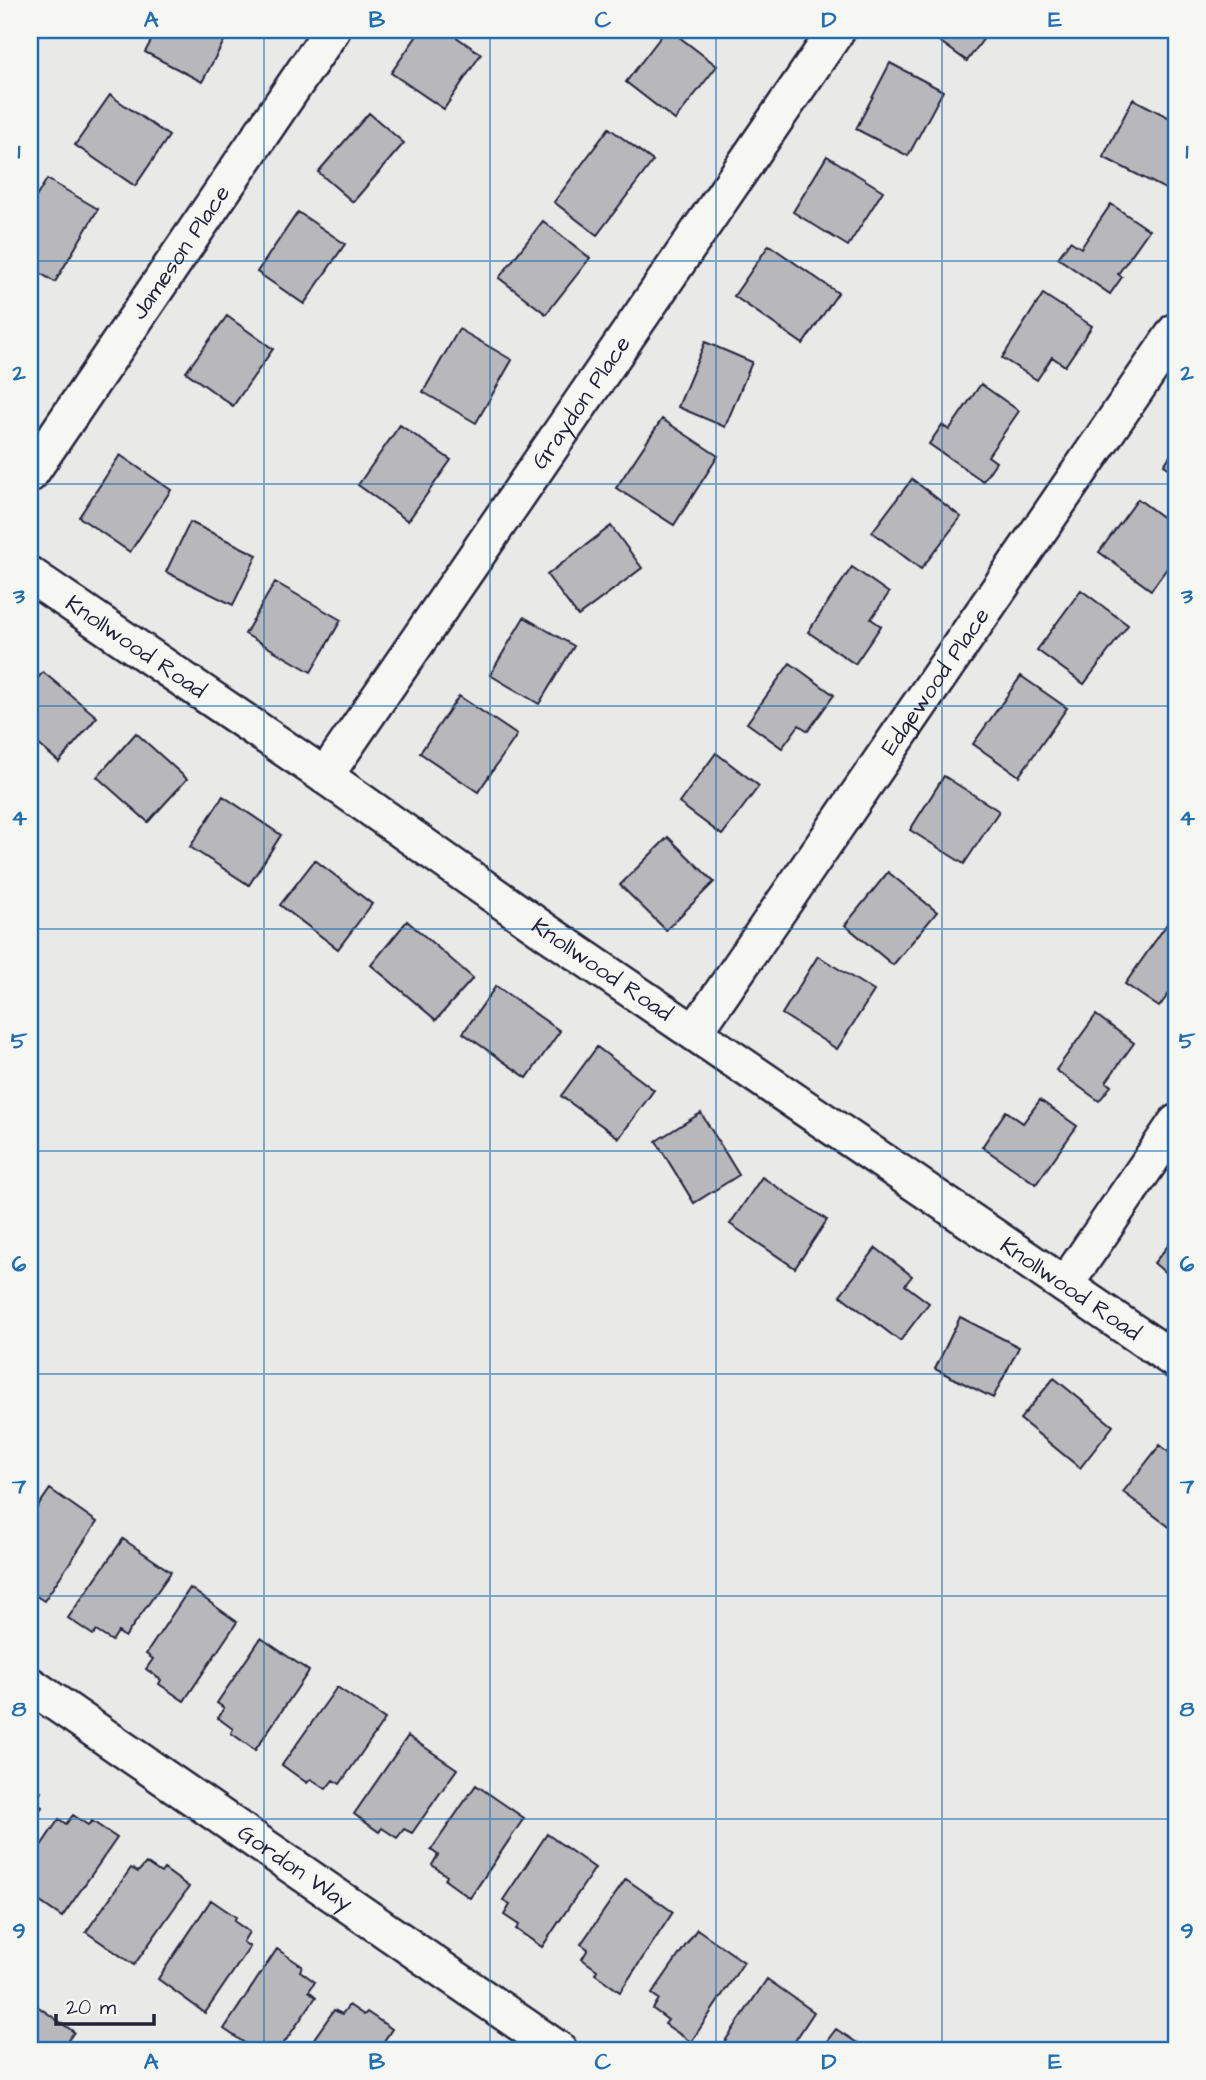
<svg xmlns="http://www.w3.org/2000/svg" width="1206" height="2080" font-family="'Architects Daughter',sans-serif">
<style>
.building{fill:#b8b8bc;stroke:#22223b;stroke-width:2}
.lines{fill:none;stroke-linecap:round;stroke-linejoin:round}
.minor-casing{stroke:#22223b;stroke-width:40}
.minor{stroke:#f6f6f2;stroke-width:35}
.grid{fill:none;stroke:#1f6fb2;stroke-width:2;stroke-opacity:0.55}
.labels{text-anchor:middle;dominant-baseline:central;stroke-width:7;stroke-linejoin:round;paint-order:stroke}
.street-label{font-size:23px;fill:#22223b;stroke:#f6f6f2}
.neatline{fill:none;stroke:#1f6fb2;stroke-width:2.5}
.grid-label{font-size:23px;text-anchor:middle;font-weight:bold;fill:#1f6fb2}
</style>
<rect width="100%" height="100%" fill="#e9e9e7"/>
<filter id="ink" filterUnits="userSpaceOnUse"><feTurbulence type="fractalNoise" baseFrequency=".0143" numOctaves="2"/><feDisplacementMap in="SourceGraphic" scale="14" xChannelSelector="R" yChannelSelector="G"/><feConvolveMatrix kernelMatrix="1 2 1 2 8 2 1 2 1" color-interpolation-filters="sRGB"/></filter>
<g filter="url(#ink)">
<path class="building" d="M157,30h73l-28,52 -57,-30z
M421,30h25l35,24 -37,55 -53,-36z
M666,30h4l47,36 -42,54 -49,-38z
M924,30h66l-23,31z
M890,63l53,28 -35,65 -52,-27z
M110,95l59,41 -34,50 -60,-41z
M1133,99l43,22v61l-5,10 -68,-35z
M369,113l35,30 -51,59 -35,-30z
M609,128l44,33 -56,74 -43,-33z
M827,156l56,35 -35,55 -55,-34z
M47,179l51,30 -43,73 -25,-15v-60z
M1111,204l38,26 -31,44 4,3 -12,17 -52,-36 12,-17 11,7z
M298,212l47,32 -41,60 -47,-32z
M543,221l47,37 -44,56 -47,-36z
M769,245l69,48 -35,51 -69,-48z
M1043,294l49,32 -27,40 -13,-9 -15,23 -35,-22z
M227,316l46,33 -40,57 -47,-34z
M459,329l53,31 -36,63 -53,-31z
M705,342l47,20 -27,65 -47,-20z
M981,384l38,27 -31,45 8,6 -13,19 -54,-37 13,-19 7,5z
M662,419l56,37 -44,69 -58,-37z
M400,425l51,35 -43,61 -50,-36z
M1176,447v26l-12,-8z
M120,455l51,35 -41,62 -51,-35z
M912,479l49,38 -40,52 -49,-37z
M1138,499l38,28v29l-25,34 -52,-38z
M190,522l67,33 -24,50 -67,-33z
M611,526l31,42 -64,48 -31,-41z
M852,567l37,26 -18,26 10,7 -26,38 -47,-32z
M275,582l66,38 -30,52 -66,-38z
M1081,590l47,35 -44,59 -47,-34z
M524,617l50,29 -35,58 -49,-29z
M790,663l44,32 -26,36 -9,-6 -17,23 -35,-25z
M43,672l54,45 -38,45 -29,-25v-50z
M1021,676l46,32 -48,68 -46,-32z
M459,696l58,39 -39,57 -58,-39z
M136,733l51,46 -39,43 -51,-45z
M716,753l43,33 -37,49 -43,-32z
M944,776l55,35 -35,53 -54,-34z
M223,796l58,39 -32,50 -59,-38z
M668,837l46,45 -48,48 -46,-45z
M315,860l57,44 -34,45 -58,-44z
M888,872l49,40 -44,53 -48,-40z
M407,921l66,57 -37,42 -65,-55z
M1167,924l9,7v62l-1,2 -5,-3 -11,15 -34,-23z
M818,956l56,35 -37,58 -55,-35z
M496,986l64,45 -33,47 -64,-45z
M1096,1015l38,28 -28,39 5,4 -12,15 -43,-31z
M597,1047l57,43 -35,48 -58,-42z
M1040,1100l37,26 -41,58 -54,-37 24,-36 17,12z
M701,1113l38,62 -45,28 -38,-62z
M762,1177l65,43 -32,48 -65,-44z
M1176,1236v46l-22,-19z
M876,1248l36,28 -7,9 24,18 -29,38 -60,-46z
M960,1317l59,30 -26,51 -58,-29z
M1054,1378l59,48 -33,42 -60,-49z
M1160,1445l16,13v74l-53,-40z
M50,1489l47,33 -53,79 -14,-9v-74z
M123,1539l48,33 -46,65 -7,-5 -6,9 -16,-10 -3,4 -25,-17z
M190,1588l47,34 -53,79 -25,-17 2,-4 -15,-11 7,-10 -7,-5z
M261,1638l48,33 -54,79 -24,-17 2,-4 -15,-11 6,-10 -7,-5z
M337,1687l48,32 -45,65 -7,-4 -7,9 -15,-10 -4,4 -25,-18z
M408,1736l49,33 -45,64 -8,-4 -7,9 -15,-10 -3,4 -25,-18z
M30,1784l11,8 -6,10 7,5 -12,18z
M476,1785l48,33 -54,80 -25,-18 2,-4 -15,-11 6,-10 -7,-5z
M73,1815l15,10 4,-4 25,17 -55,79 -32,-22v-33l29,-43 7,5z
M547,1834l48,34 -53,79 -26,-18 3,-4 -15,-10 6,-10 -7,-5z
M146,1863l15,10 3,-4 25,18 -55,78 -48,-33 45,-64 7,4z
M626,1879l47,33 -53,80 -25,-18 2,-4 -15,-11 6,-10 -7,-5z
M211,1900l25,17 -2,4 15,11 -6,10 7,5 -45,66 -47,-34z
M697,1929l47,33 -53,80 -26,-18 3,-4 -15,-11 6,-10 -7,-5z
M277,1949l25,17 -2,5 15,11 -6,9 7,6 -37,53h-24l-31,-21z
M767,1979l47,33 -25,38h-59l-7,-6z
M30,2001l44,31 -13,18h-31z
M349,2005l15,10 3,-3 25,17 -14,21h-72l28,-40 8,4z
M836,2029l32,21h-48z"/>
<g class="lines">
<defs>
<g id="minor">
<path id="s1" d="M30,474l302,-444"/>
<path id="s2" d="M30,575l295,201 220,155 631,430"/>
<path id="s3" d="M325,776l512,-746"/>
<path id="s4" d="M695,1032l481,-701"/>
<path d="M1065,1285l111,-162"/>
<path id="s5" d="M30,1685l529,365"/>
</g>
</defs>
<use href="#minor" class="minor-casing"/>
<use href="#minor" class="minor"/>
</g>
</g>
<path class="grid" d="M264,30v2020M490,30v2020M716,30v2020M942,30v2020M30,261h1146M30,484h1146M30,706h1146M30,929h1146M30,1151h1146M30,1374h1146M30,1596h1146M30,1819h1146"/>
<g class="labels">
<g class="street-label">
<text stroke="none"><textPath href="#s1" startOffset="268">Jameson Place</textPath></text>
<text stroke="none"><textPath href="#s3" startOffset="453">Graydon Place</textPath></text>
<text stroke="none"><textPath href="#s2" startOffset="128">Knollwood Road</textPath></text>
<text stroke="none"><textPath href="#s4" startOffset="425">Edgewood Place</textPath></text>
<text stroke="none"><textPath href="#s2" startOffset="695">Knollwood Road</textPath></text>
<text stroke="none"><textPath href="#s2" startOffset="1262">Knollwood Road</textPath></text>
<text stroke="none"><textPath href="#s5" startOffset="322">Gordon Way</textPath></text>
</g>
</g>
<rect width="1206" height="2080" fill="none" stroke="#f6f6f2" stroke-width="77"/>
<path d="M56 2014v10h98v-10" fill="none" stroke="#22223b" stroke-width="3.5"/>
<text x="66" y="2014" font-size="21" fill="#22223b" stroke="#f6f6f2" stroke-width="5" paint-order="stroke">20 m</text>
<rect x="38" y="38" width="1130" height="2004" class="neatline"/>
<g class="grid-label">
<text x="151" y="27">A</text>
<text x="377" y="27">B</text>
<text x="603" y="27">C</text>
<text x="829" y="27">D</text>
<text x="1055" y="27">E</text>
<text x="19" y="158">1</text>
<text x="1187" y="158">1</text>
<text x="19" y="380">2</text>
<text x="1187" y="380">2</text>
<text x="19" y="603">3</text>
<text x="1187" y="603">3</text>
<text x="19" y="825">4</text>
<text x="1187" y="825">4</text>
<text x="19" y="1048">5</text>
<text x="1187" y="1048">5</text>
<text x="19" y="1271">6</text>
<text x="1187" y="1271">6</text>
<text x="19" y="1493">7</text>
<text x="1187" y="1493">7</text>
<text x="19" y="1716">8</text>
<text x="1187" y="1716">8</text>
<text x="19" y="1938">9</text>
<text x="1187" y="1938">9</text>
<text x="151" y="2069">A</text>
<text x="377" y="2069">B</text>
<text x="603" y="2069">C</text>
<text x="829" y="2069">D</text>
<text x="1055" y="2069">E</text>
</g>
</svg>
